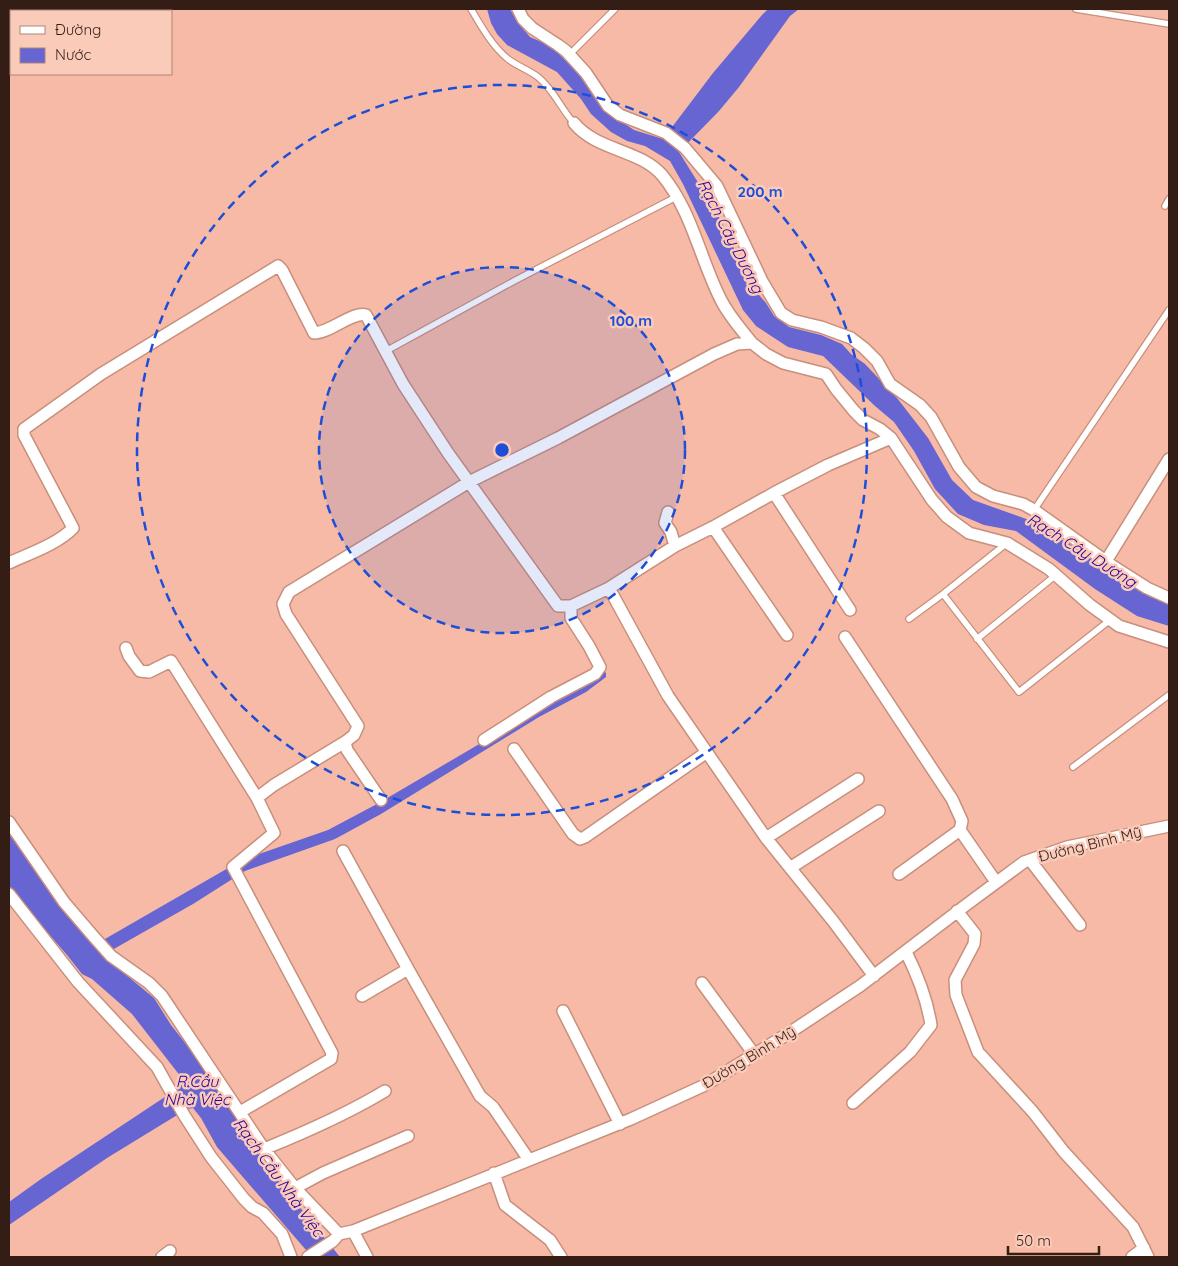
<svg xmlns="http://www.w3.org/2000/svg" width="1178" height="1266" font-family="Quicksand,sans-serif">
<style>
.water{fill:#6665d2}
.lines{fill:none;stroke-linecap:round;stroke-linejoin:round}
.service-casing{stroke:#c88f7c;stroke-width:8}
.minor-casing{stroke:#c88f7c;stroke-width:14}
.service{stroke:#fff;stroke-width:5.5}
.minor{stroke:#fff;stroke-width:11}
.ring{fill:none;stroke:#1d4ed8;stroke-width:2.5;stroke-dasharray:9 6}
.labels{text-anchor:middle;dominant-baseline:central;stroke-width:5;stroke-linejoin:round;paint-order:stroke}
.street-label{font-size:15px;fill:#331d15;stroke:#fbcbba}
.water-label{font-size:16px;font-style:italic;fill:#2d0190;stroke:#fbcbba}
.centre{fill:#1d4ed8;stroke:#fbcbba;stroke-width:2.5}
.ring-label{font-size:15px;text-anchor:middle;font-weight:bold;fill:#1d4ed8;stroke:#fbcbba;stroke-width:5;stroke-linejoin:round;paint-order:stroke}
</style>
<rect width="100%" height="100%" fill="#f6baa6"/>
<path class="water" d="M487,9h23l8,14 12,14 21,9 30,30 29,38 24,16 29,9 50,-66 49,-58 6,-6h31l-9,7 -51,71 -20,24 -40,41 38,61 36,75 13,15 8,13 15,11 32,8 21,9 9,10 14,10 32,34 31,40 24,42 21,20 56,20 59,35 62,42 19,6v23l-32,-10 -42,-27 -79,-58 -32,-6 -26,-11 -23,-25 -21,-38 -20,-29 -19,-16 -52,-50 -35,-9 -32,-21 -13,-16 -60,-126 -13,-23 -25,-15 -18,-5 -16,-9 -20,-18 -10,-15 -24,-27 -50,-27 -10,-11 -6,-11z
M604,671l2,2v4l-20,15 -47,25 -158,97 -46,25 -90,32 -52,33 -81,46 -4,10 46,38 17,27 30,38 64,101 75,93h-28l-95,-110 -16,-29 -8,-10 -6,1 -80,49 -98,67v-23l32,-23 139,-92 2,-5 -1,-5 -49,-63 -40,-35 -10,-5 -15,-19 -53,-61 -5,-8v-54l54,79 24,28 11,4 144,-83 86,-30 49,-26z"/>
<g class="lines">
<defs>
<path id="service" d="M471,9c10,17 21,37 37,50 9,7 21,11 30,18 16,13 23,32 36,46
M1076,9l93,15
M569,55l46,-46
M1165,206l4,-7
M386,351l128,-70 162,-84
M1034,510l135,-200
M943,594l76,98 91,-72
M909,619l34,-25 64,-51
M977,639l79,-64
M1073,767l96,-72"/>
<path id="minor" d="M518,9l5,10 9,9 26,17 8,6 20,22 22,33 12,9 46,18 19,15 32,38 45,95 19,32 11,7 29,7 30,11 13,10 13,13 13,23 30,21 11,12 28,50 17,20 17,9 30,8 11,6 80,57 33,21 22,10
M574,123c23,28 65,26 88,52 30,36 38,84 59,125 8,16 20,29 31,43
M774,493l76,117
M668,512l-3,11 6,9 4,14
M713,527l74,108
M1106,561l63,-102
M9,563c19,-9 49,-19 64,-35l-49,-93v-6l77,-55 177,-108 4,4 32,63c16,0 39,-22 52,-18l37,69 45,69 110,153h13l38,-18 66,-42 38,-19 61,-34 54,-28 63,-27
M609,588l59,108 98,142 67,83 41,55
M845,637l107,162 10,22 -2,9 -61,44
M126,648l3,8 11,15 9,1 22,-11 86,137
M484,740l67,-43 44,-23 5,-7 -11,-21 -18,-28v-12
M514,749l59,85 7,5 5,-2 122,-85
M381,800l-34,-50 -2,-8 9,-7 4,-9 -72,-112 -3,-10 6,-12 180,-110 89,-44 156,-84 23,-10 15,-1 14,11 17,9 43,11 10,15 18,22 9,9 17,9 11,9 41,62 15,17 22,16 38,10 42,26 41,36 29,21 50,16
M9,822l55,80 30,35 17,19 38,27 13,13 102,153 31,39 44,46
M960,830l36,52
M766,838l92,-59
M343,851l65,118 -46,27
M1030,860l50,65
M790,868l89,-57
M9,894l69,88 79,85 27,48 27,42 33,42 8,8 11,6 19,21 9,23
M957,911l18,23 -1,10 -19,36 1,15 22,57 55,60 31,40 69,75 15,30
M408,969l72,127 13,11 36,53
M702,983l52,71
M563,1011l57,113
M853,1103l57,-51 21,-27c-4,-26 -13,-49 -25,-73
M240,1112l91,-53 1,-6 -99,-186 41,-34 -17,-35 17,-13 71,-43
M264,1149c42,-17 83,-35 121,-58
M494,1173l11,32 45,35 11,17
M295,1188l28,-15 85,-37
M353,1231l14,26
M162,1257l8,-6
M308,1257l25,-16 6,-7 14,-3 278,-112 74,-34 84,-52 71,-47 106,-81 58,-43 43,-15 102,-21
M1132,1257l12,-9"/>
</defs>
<use href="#service" class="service-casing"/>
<use href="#minor" class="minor-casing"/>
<use href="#service" class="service"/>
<use href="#minor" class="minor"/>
</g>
<circle cx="502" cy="450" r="183" fill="#1d4ed8" fill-opacity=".12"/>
<g class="ring">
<circle cx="502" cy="450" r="183"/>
<circle cx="502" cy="450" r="365"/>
</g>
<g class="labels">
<g class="street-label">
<text transform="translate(1090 844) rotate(-14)">Đường Bình Mỹ</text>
<text transform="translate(749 1057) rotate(-31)">Đường Bình Mỹ</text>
</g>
<g class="water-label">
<text transform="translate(731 236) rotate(63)">Rạch Cây Dương</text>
<text transform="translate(1082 550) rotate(32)">Rạch Cây Dương</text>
<text x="197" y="1081">R.Cầu<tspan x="197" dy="18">Nhà Việc</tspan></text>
<text transform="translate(279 1177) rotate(54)">Rạch Cầu Nhà Việc</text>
</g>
</g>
<circle cx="502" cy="450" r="8" class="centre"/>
<g class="ring-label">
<text x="760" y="197">200 m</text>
<text x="631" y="326">100 m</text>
</g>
<rect width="1178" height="1266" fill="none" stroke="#331d15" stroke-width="20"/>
<rect x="10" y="10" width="162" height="65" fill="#fbcbba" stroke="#ab8578"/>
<rect x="20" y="26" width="25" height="8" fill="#ffffff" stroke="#ab8578"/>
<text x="55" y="35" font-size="15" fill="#331d15">Đường</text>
<rect x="20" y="48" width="25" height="15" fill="#6665d2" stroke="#ab8578"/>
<text x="55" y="60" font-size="15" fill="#331d15">Nước</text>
<path d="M1008 1246v8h91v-8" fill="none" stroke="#331d15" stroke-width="2.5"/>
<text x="1016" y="1246" font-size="15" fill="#331d15" stroke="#fbcbba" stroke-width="4" paint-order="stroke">50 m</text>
</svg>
